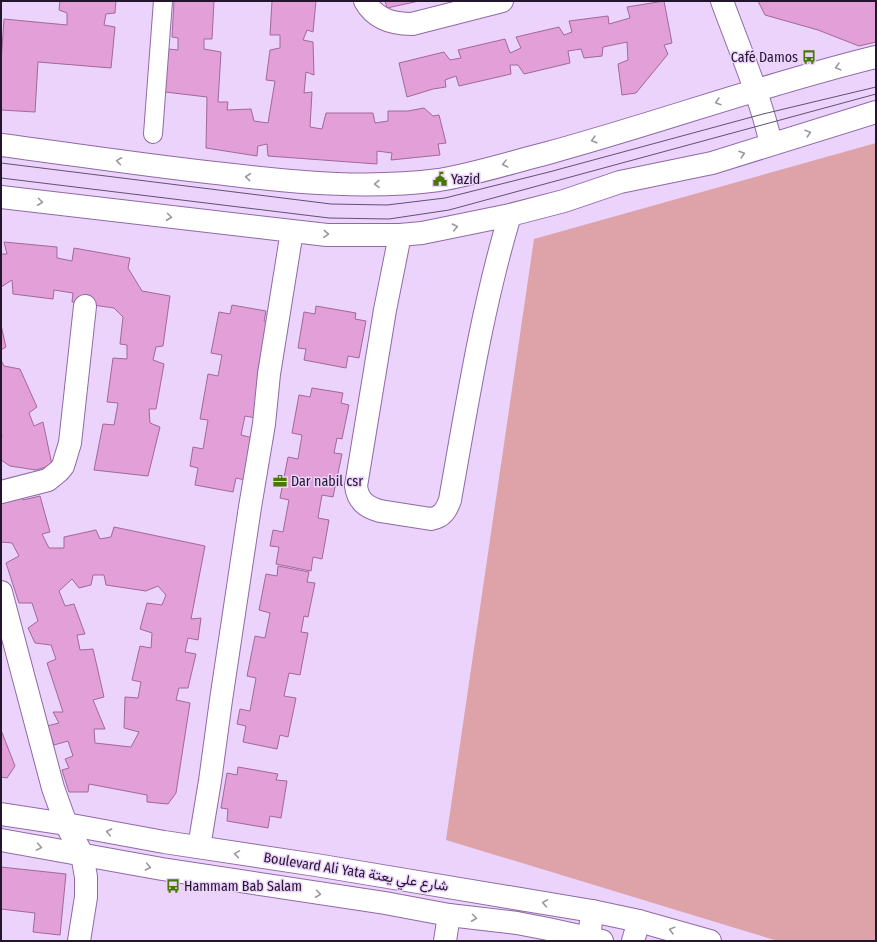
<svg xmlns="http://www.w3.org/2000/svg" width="877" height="942" font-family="'Fira Sans Condensed',Vazirmatn,sans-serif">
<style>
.green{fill:#dea2a9}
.building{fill:#e29fd8;stroke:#a2689a;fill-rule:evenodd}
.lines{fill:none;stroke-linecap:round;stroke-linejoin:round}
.pedestrian-casing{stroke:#8f69a7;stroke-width:20}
.minor-casing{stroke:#8f69a7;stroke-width:24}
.tertiary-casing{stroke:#8f69a7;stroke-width:24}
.pedestrian{stroke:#fff;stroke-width:18}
.minor{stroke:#fff;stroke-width:22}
.tertiary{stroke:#fff;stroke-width:22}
.tram{stroke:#63516f;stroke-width:1}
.oneway{stroke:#9c96a1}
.labels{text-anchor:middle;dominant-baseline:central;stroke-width:3;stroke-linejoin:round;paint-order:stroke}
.poi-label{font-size:14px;fill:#24152e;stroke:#ebd3fc;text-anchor:start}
.street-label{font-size:14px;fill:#24152e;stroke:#ebd3fc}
</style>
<rect width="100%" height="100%" fill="#ebd3fc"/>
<path class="green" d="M876,143v798h-98l-332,-101 88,-601z"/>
<path class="building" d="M60,1h56l-1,12 -9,1 -2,11 11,2 -4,41 -73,-6 -3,50 -34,-2v-48l3,-43 63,6v-12l-8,-3z
M174,1h40l-2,38h-8v10l17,3 -3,50h10l-1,8 24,-1 3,12 14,2 7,-42 -9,-1 4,-30 10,-2v-13h-10l2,-34h44l-3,31 -6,-2 -4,10 10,2 1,33 -8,-3 -2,21 8,-1 -2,35 12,2 4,-16h47l2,10 13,-2v-10h20l16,-3 9,8 6,-1 7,28 -8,1 2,11 -49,5 1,-7 -15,-2v13l-109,-8 -1,-12 -9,2 -1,10 -51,-8 1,-51 -42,-5 3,-43 10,1v-12l-6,-1z
M385,1h34l-32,7z
M664,1l8,42 -8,2 4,9 -32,39 -14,2 -4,-31 10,-4 -1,-18 -24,5 -1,9 -18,2 -3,-9 -13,2 2,12 -46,11 -6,-9h-8l1,9 -52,12 -3,-10 -11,4 1,7 -13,2 -26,8 -8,-34 45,-11 6,8 11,-2 -3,-8 47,-11 5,14 11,-5 -5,-11 43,-10 5,8 8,-3 -3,-11 39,-5 1,8 21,-6 -3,-11z
M758,1h118v41l-17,4 -41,-16 -53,-15z
M4,242l53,5v11l15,3 2,-13 56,10 -2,10 14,23 28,5 -7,50 -7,1 -3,13 11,4 -8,45h-7l1,14 10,4 -12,49 -54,-6 9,-46 11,1 4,-22 -11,-1 6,-44 14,1v-14l-7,-1 3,-27 -9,-9 -42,-6 1,-9 -19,-3 -1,9 -40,-5 -1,-14 -11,7v-33h6z
M232,305l34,6 -2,10 8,2 -7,37 -5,-1 -2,12 7,1 -9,46 -11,-2 -4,19 12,3 -8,42 -9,-2 -3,14 -38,-7 3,-17 -8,-2 3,-19 10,2 5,-29 -8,-1 8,-45 10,2 4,-21 -11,-2 8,-41 11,2z
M316,306l40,7 -1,6 11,2 -7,37 -11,-2 -2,12 -42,-8 2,-11 -8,-1 6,-36 11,2z
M1,325l5,22 -5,3z
M1,360l3,6 16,3 17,38 -8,6 5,13 9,-4 9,43 -16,5 -26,-4 -9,-6v-23h1l-1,-4z
M312,388l31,5 -2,10 8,2 -7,34 -5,-1 -3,15 8,1 -9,43 -11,-2 -4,23 11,2 -7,39 -9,-2 -2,14 -35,-7 3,-17 -9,-1 3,-16 10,2 6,-32 -9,-2 8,-41 10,2 4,-24 -10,-2 7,-38 11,2z
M21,491l2,9 17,-4 10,36 -8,2 7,14h15v-11l32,-7 4,9 11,-2 3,-10 91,19 -14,73 10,-1 -3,22 -10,-2 -3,14 11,2 -8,34h-9l-3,12 14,3 -14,90 -8,11 -21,-2v-7l-58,-11 -1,8h-19l-7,-22 7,-2 -4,-9 8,-3 -5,-15 -14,4 -7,-19 12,-3 -6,-11h10l-16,-49 9,-4 -5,-14 -16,-2 -7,-15 10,-7 -6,-18h-13l-13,-40 13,-7 -7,-13 -11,-1v-48zM93,575h11l2,10 40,6 12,-5 8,9 -4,10 -15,-2 -7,26 12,4 -1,15 -11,-2 -8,34 9,2 -3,16 -13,-1 -1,31 15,4 -8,15 -36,-4 -1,-14h11l-12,-29 11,-3 -11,-48 -13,1 -3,-15 8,-1 -11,-30 -9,2 -6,-15 13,-12 7,9 12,-3z
M278,566l31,6 -2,10 8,1 -7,34 -4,-1 -3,16 7,1 -8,42 -11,-2 -5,23 12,2 -8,39 -8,-2 -3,14 -34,-7 3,-16 -9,-2 3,-15 10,2 6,-33 -9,-2 8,-40 10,2 5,-25 -11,-3 7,-36 11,2z
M1,730l14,36 -8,12 -6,-1z
M238,767l40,7 -2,6 11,1 -6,37 -11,-2 -2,12 -41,-7 1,-12 -7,-1 6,-35 10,2z
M1,867l65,7 -6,61 -27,-3 2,-19 -34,-4z"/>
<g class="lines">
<defs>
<path id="pedestrian" d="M153,134l10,-133"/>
<path id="minor" d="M365,1c10,18 27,23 47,23l90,-23
M722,1c17,47 38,94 49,143
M1,145c77,10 154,22 232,30 68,8 138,14 206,5 37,-6 73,-18 109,-27 110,-30 217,-69 328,-96
M1,197l326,38h73l22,-2 88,-18 54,-14 56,-19 92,-19 164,-51
M400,235l-15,75 -29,176c2,15 10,21 24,25l51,8c11,-2 15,-8 19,-19 17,-95 32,-192 60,-285
M1,492l47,-12 11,-9 4,-5 7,-23 15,-137
M1,592l52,196 13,36 16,30 4,23v20l-7,44
M199,847l11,-66 11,-81 29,-193 14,-83 5,-50 23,-143
M445,941l4,-26
M589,941l3,-30
M633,941l6,-20"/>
<path id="tertiary" d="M1,814l65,10 98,18 152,23 276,46 47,10 71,20
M1,840l161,29 223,34 64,12 68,8 31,6 54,12"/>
</defs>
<use href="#pedestrian" class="pedestrian-casing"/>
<use href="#minor" class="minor-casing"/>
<use href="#tertiary" class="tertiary-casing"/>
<use href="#pedestrian" class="pedestrian"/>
<use href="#minor" class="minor"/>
<use href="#tertiary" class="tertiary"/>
<path class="tram" d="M1,163l330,41 56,1 58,-7 104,-26 214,-58 113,-27
M1,178l328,40 60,1 60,-9 427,-116"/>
</g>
<defs><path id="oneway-chevron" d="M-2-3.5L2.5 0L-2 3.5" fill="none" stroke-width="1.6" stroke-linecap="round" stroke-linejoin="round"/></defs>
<g class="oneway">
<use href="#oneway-chevron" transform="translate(838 67) rotate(165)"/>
<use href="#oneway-chevron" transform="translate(718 102) rotate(163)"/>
<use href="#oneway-chevron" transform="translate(808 133) rotate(-18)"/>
<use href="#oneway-chevron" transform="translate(594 140) rotate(164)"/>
<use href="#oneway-chevron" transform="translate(742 154) rotate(-18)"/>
<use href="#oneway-chevron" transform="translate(119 161) rotate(-172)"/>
<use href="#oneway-chevron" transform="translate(505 164) rotate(166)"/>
<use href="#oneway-chevron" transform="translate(248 177) rotate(-174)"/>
<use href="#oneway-chevron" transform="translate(377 184) rotate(179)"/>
<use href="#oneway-chevron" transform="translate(40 202) rotate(7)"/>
<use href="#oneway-chevron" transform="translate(169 217) rotate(7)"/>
<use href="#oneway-chevron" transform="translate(455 227) rotate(-12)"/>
<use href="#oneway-chevron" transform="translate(326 234) rotate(4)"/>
<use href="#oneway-chevron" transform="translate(109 832) rotate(-169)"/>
<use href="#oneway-chevron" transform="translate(39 847) rotate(10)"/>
<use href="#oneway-chevron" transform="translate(237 854) rotate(-171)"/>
<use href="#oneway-chevron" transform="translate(148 867) rotate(11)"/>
<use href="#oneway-chevron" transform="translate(318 894) rotate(8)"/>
<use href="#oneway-chevron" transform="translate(545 903) rotate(-170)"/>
<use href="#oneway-chevron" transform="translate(474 918) rotate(7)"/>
<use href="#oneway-chevron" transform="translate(672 930) rotate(-165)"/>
</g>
<defs>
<symbol id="bus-bare" viewBox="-9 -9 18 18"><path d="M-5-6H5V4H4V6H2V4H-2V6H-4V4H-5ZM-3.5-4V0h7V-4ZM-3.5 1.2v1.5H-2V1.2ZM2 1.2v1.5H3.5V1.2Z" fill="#477800" stroke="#ebd3fc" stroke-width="2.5" paint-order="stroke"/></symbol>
<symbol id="civic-bare" viewBox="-9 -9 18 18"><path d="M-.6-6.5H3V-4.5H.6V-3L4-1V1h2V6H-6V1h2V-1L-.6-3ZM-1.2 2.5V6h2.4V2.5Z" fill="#477800" stroke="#ebd3fc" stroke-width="2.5" paint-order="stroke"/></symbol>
<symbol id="office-bare" viewBox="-9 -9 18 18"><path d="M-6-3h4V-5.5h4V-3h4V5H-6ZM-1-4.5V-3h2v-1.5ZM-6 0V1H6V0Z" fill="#477800" stroke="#ebd3fc" stroke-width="2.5" paint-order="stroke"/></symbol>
</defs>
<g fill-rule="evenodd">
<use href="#bus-bare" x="799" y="47" width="20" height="20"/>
<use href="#civic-bare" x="430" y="169" width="20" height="20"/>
<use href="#office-bare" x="270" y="471" width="20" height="20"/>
<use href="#bus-bare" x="163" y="876" width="20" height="20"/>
</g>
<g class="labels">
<g class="poi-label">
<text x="798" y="57" text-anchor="end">Café Damos</text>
<text x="451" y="179">Yazid</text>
<text x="291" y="481">Dar nabil csr</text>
<text x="184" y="886">Hammam Bab Salam</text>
</g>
<g class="street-label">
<text transform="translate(356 872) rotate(9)">Boulevard Ali Yata شارع علي يعتة</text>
</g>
</g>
<rect width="877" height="942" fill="none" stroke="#24152e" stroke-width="4"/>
</svg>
